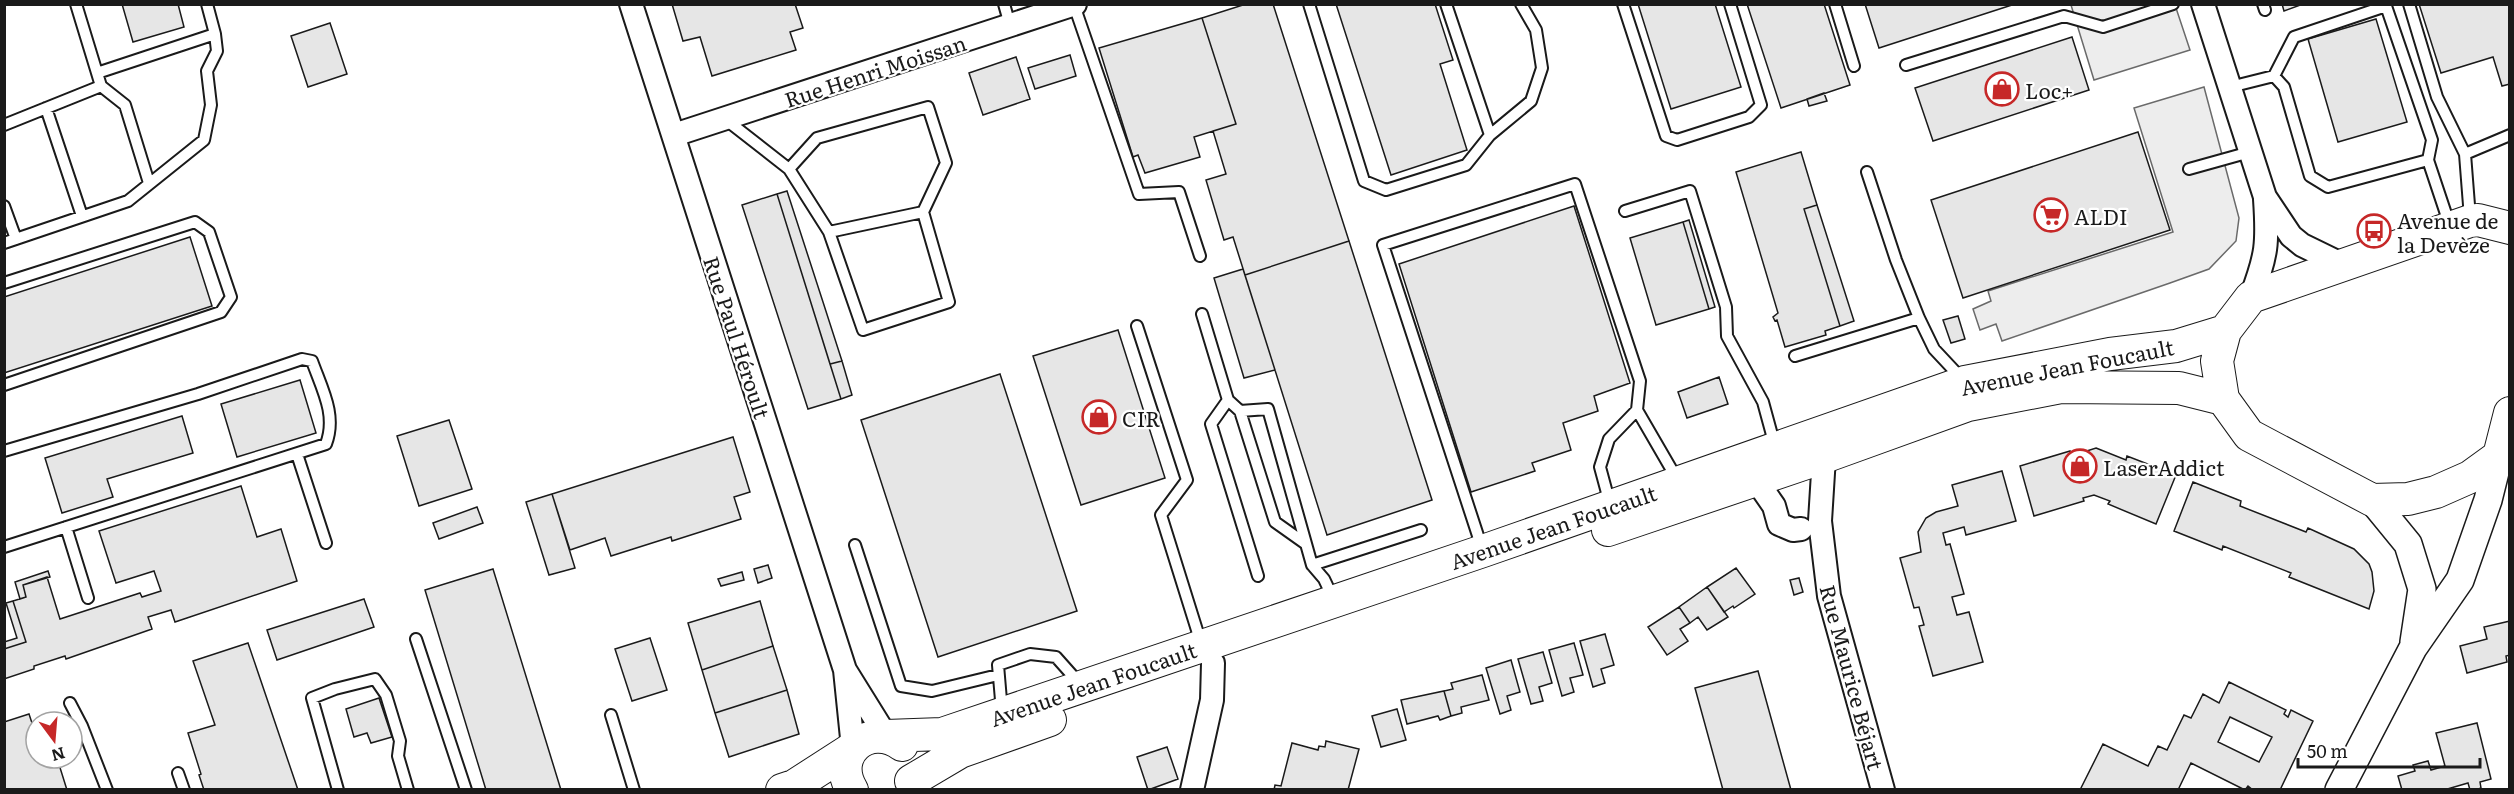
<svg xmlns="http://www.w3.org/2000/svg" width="2514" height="794" font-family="Literata,serif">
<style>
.parking{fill:#ededed;stroke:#6a6a6a;stroke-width:1.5}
.building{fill:#e6e6e6;stroke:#1a1a1a;stroke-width:1.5;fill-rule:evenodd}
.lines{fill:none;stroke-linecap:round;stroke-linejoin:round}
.service-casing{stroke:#1a1a1a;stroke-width:14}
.minor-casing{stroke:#1a1a1a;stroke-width:26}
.tertiary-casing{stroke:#1a1a1a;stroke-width:30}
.secondary-casing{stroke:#1a1a1a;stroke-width:34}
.service{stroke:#fff;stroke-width:10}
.minor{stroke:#fff;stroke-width:22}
.tertiary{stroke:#fff;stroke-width:27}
.secondary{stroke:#fff;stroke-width:32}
.labels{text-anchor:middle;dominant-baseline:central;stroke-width:4.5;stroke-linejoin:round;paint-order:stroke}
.street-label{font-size:21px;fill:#1a1a1a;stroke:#fff}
.poi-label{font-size:21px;fill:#1a1a1a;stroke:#fff;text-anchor:start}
</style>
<rect width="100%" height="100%" fill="#fff"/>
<path class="parking" d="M2071,5h104l15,45 -96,30z
M2204,87l35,131 -3,23 -27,28 -39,14 -168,58 -6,-17 -16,6 -7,-21 18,-8 -3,-10 185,-59 -39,-124z"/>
<path class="building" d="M122,4h56l6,23 -51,15z
M672,4h123l8,24 -13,4 6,18 -84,26 -12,-39 -17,4z
M1246,4h27l76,237 -104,34 -12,-38 -9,3 -18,-60 20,-6 -13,-43 23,-7 -34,-106z
M1336,4h99l18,56 -13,4 27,86 -76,25z
M1638,4h77l26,83 -70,22z
M1747,4h77l26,81 -69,23z
M1865,4h150l-136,44z
M2282,4h21l-19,7z
M2419,4h91v80l-8,2 -9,-29 -52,16z
M1202,18l34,106 -42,13 6,20 -55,16 -7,-18 -5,2 -34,-109z
M2376,19l31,103 -69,20 -30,-103z
M330,23l17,51 -39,13 -17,-51z
M2072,37l17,53 -156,51 -18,-53z
M1070,55l6,21 -41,13 -7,-21z
M1016,57l14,42 -47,16 -14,-42z
M1824,93l3,8 -18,5 -2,-7z
M2138,132l32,98 -207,68 -32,-98z
M1801,152l16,53 -13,4 36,117 -15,5 1,4 -41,12 -8,-27 -2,1 -2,-4 5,-4 -42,-141z
M787,191l36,111 19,59 -12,3 -53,-170z
M777,194l64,205 -33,10 -66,-204z
M1817,205l37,116 -14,5 -36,-117z
M1574,206l56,177 -36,13 4,15 -35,12 8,27 -39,13 3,8 -64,21 -72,-228z
M1689,220l26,87 -6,2 -26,-87z
M1683,222l26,87 -53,16 -26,-87z
M190,237l22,69 -208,67v-76z
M1349,241l83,259 -105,35 -82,-260z
M1243,269l32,101 -31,8 -30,-100z
M1958,316l7,23 -14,4 -8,-23z
M1118,330l47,148 -84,27 -48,-149z
M842,361l10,34 -11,4 -11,-35z
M1000,374l77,237 -139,46 -77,-237z
M1719,377l9,27 -41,14 -9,-26z
M300,380l16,53 -79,24 -16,-53z
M182,416l11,37 -86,26 6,18 -51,16 -17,-55z
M449,420l23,69 -53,17 -22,-70z
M733,437l17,55 -16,5 7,22 -69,22 -1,-4 -60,19 -6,-18 -35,12 -18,-56z
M2096,448l30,12 1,-4 49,19 -20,49 -48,-20 2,-3 -16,-6 -11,3 1,3 -50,15 -14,-50 50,-15 1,5z
M2002,471l14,50 -50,14 -2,-8 -21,6 3,12 4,-1 14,50 -12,3 5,18 12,-3 14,50 -50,14 -14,-50 5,-1 -5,-18 -5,1 -14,-50 21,-6 -3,-20 8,-14 10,-6 22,-6 -6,-21z
M2193,482l48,19 -1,5 66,26 2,-4 46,21 15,15 3,8 2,19 -5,18 -80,-32 2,-4 -68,-27 -1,4 -48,-19z
M241,486l16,51 24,-8 16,52 -122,41 -4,-12 -23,7 4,12 -86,30 -1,-3 -31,10v3l-30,10v-30l22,-7 -13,-41 13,-4 -3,-12 24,-8 13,42 80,-26 2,4 19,-6 -7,-20 -38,12 -17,-52z
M552,494l23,74 -26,7 -23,-73z
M477,507l6,16 -44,16 -6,-16z
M768,565l4,13 -14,5 -4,-14z
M1736,568l19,26 -21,14 -1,-2 -9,6 -17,-25z
M493,569l68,221h-75l-61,-200z
M48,571l2,6 -27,8 3,12 -6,2 -5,-17z
M742,572l2,8 -23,6 -3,-7z
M1799,578l4,14 -9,3 -4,-15z
M1707,587l21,30 -21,13 -9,-13 -8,6 -11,-16z
M364,599l10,28 -97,33 -10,-30z
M13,601l13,41 -22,7v-7l13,-4 -11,-35z
M760,601l13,45 -71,24 -14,-47z
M1679,607l11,16 -10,6 8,12 -21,14 -19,-28z
M2510,621v34l-4,1 1,6 -40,11 -7,-27 27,-7 -3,-12z
M1605,634l9,31 -13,4 4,14 -12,4 -13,-46z
M650,638l17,52 -35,11 -17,-52z
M248,643l50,147h-94l-5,-15 2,-1 -13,-41 27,-8 -22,-64z
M1574,643l9,32 -13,3 4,14 -12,4 -13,-46z
M773,646l14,44 -72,23 -13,-43z
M1543,652l9,31 -13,4 4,14 -12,3 -13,-45z
M1511,660l9,32 -13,4 4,14 -11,4 -14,-46z
M1758,671l33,119h-68l-28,-102z
M1482,675l7,25 -28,7 1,6 -11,3 -7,-25 9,-2 -2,-6z
M2229,682l57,28 -2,4 4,3 3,-7 22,11 -33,69h-27l-5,-4 -3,4 -54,-27 -13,27h-98l23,-46 45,22 10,-20 9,4 17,-35 7,3 12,-24 16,9zM2230,717l42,20 -13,25 -41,-20z
M787,690l12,44 -70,23 -14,-44z
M1444,691l7,25 -11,4 -2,-4 -31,8 -6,-24z
M379,698l13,39 -21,6 -4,-10 -13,4 -8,-28z
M1397,709l9,31 -25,7 -9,-31z
M29,714l7,21v23h21l10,32h-63v-68z
M2477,723l14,56 -11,3 1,6 -5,2h-6l-2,-7 -24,7h-42l-4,-14 17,-5 -2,-6 15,-4 3,9 14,-4 -9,-33z
M1326,741l33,8 -11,41h-74l1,-5 6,1 11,-43 26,7 1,-4 6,1z
M1167,747l11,32 -30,11 -11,-33z"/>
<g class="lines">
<defs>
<path id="service" d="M76,4l25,82 24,19 24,78
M1004,4l6,21
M1309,4l55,177 22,9 80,-25 24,-30 41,-34 11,-33 -6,-38 -15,-26
M1446,4l44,131
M1623,4l43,132 11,4 72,-23 12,-12 -31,-101
M1835,4l19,62
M2263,4l2,6
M2409,4l28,93 28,57 5,64
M1074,5l65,189 40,-2 21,64
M1906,65l158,-49 39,11 70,-23
M97,73l118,-39
M2274,76l20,-39 92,-31 46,134 -4,20
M2230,87l44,-11 10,11 26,89 18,11 100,-27 22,66
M46,108l36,108
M725,119l64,50 40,63 34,98 86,-28 -26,-90 23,-49 -18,-56 -111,31 -28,31
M4,125l97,-39
M2465,154l45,-19
M2189,169l61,-17
M1867,172l29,88 23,58 15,31 29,31
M4,206l12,33
M1625,211l65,-20 36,116 1,29 36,66 12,44
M829,232l94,-20
M4,243l124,-42 76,-61 7,-35 -4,-34 10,-20 -2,-17 -8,-30
M4,283l191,-61 14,10 22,65 -10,15 -217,73
M1202,314l26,86 12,11 28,-2 44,156 12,14 9,19
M1137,326l50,154 -26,35 40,128
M1795,356l124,-38
M1228,400l-17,24 47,152
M1240,411l35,111 31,22
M4,451l194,-57 104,-35 10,2c10,28 25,54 14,83l-322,103
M297,454l29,89
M1610,504l-10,-37 9,-28 28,-29
M66,527l22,71
M855,545l46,141 31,5 66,-16
M1482,548l-99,-303 192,-61 65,197 -3,29 40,69
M1312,565l109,-35
M416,639l50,151
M70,703l12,23 25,64
M1002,712l-4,-47 32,-11 26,3 24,27
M611,715l23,75
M178,773l6,17
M338,790l-26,-92 23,-9 40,-10 11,16 14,46 -2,15 10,34"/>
<path id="minor" d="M631,4l214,666
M2203,4l62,193 26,39 11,9 41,20
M674,135l401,-131
M2251,297c16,-42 17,-54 14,-98
M1824,457l-4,64 9,75 54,194
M1756,480l18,26 5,18 14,6 8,-1
M853,748l-8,-78 41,66
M1192,790l20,-90 1,-37"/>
<path id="tertiary" d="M2372,500l36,44 14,45 -8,53
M2339,790l74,-142 47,-68 28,-80 11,-44"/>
<path id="secondary" d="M2510,228l-32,-8 -8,1 -219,76 -26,34 -8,30 6,38 26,36 123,65 36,-1 28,-7 34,-15 29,-21 11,-43
M1608,530l216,-73 144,-52 93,-18 118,1 44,11
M886,736l56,-2 541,-183 482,-169 145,-28 66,-8 49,-15
M911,781l49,-29 90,-32
M782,790l12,-4 59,-38
M852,790c-22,-36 17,-69 50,-45"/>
</defs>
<use href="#service" class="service-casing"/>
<use href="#minor" class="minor-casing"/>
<use href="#tertiary" class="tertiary-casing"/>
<use href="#secondary" class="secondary-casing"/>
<use href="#service" class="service"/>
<use href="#minor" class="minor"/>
<use href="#tertiary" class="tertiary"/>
<use href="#secondary" class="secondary"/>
</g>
<defs>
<symbol id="shop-ring" viewBox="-11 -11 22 22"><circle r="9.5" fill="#fff" stroke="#c62828" stroke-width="1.5"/><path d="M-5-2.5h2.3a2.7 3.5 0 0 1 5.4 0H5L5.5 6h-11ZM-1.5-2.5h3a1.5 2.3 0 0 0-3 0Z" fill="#c62828"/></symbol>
<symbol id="supermarket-ring" viewBox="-11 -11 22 22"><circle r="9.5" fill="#fff" stroke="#c62828" stroke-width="1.5"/><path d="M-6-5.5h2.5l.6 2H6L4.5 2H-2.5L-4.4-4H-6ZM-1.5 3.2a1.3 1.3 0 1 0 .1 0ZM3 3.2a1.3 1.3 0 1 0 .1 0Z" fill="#c62828"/></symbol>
<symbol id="bus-ring" viewBox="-11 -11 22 22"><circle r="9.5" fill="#fff" stroke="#c62828" stroke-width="1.5"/><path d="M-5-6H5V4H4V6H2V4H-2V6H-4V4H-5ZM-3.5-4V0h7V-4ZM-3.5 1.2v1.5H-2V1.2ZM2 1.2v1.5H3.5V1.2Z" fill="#c62828"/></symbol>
</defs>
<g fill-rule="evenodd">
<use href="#shop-ring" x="1983" y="70" width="38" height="38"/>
<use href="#supermarket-ring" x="2032" y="196" width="38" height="38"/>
<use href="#bus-ring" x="2355" y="212" width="38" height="38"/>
<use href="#shop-ring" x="1080" y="398" width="38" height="38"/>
<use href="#shop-ring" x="2061" y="447" width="38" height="38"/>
</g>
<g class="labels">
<g class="street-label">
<text transform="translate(875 70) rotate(-18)">Rue Henri Moissan</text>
<text transform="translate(738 337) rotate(72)">Rue Paul Héroult</text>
<text transform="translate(2067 366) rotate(-11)">Avenue Jean Foucault</text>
<text transform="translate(1553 526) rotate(-19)">Avenue Jean Foucault</text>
<text transform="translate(1853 677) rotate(75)">Rue Maurice Béjart</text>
<text transform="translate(1093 683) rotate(-19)">Avenue Jean Foucault</text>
</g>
<g class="poi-label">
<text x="2025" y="89">Loc+</text>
<text x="2074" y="215">ALDI</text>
<text x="2397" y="219">Avenue de<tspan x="2397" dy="24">la Devèze</tspan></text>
<text x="1122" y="417">CIR</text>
<text x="2103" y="466">LaserAddict</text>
</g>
</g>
<rect width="2514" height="794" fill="none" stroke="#1a1a1a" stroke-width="12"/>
<g transform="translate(54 740) rotate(164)"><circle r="28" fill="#ffffff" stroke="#a3a3a3" stroke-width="1.5"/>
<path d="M0-4.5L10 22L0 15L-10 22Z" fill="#c62828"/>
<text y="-9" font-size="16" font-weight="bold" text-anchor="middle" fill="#1a1a1a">N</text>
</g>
<path d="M2298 758v9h182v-9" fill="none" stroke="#1a1a1a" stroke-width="3"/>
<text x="2307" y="758" font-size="18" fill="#1a1a1a" stroke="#ffffff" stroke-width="4.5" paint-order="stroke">50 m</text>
</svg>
